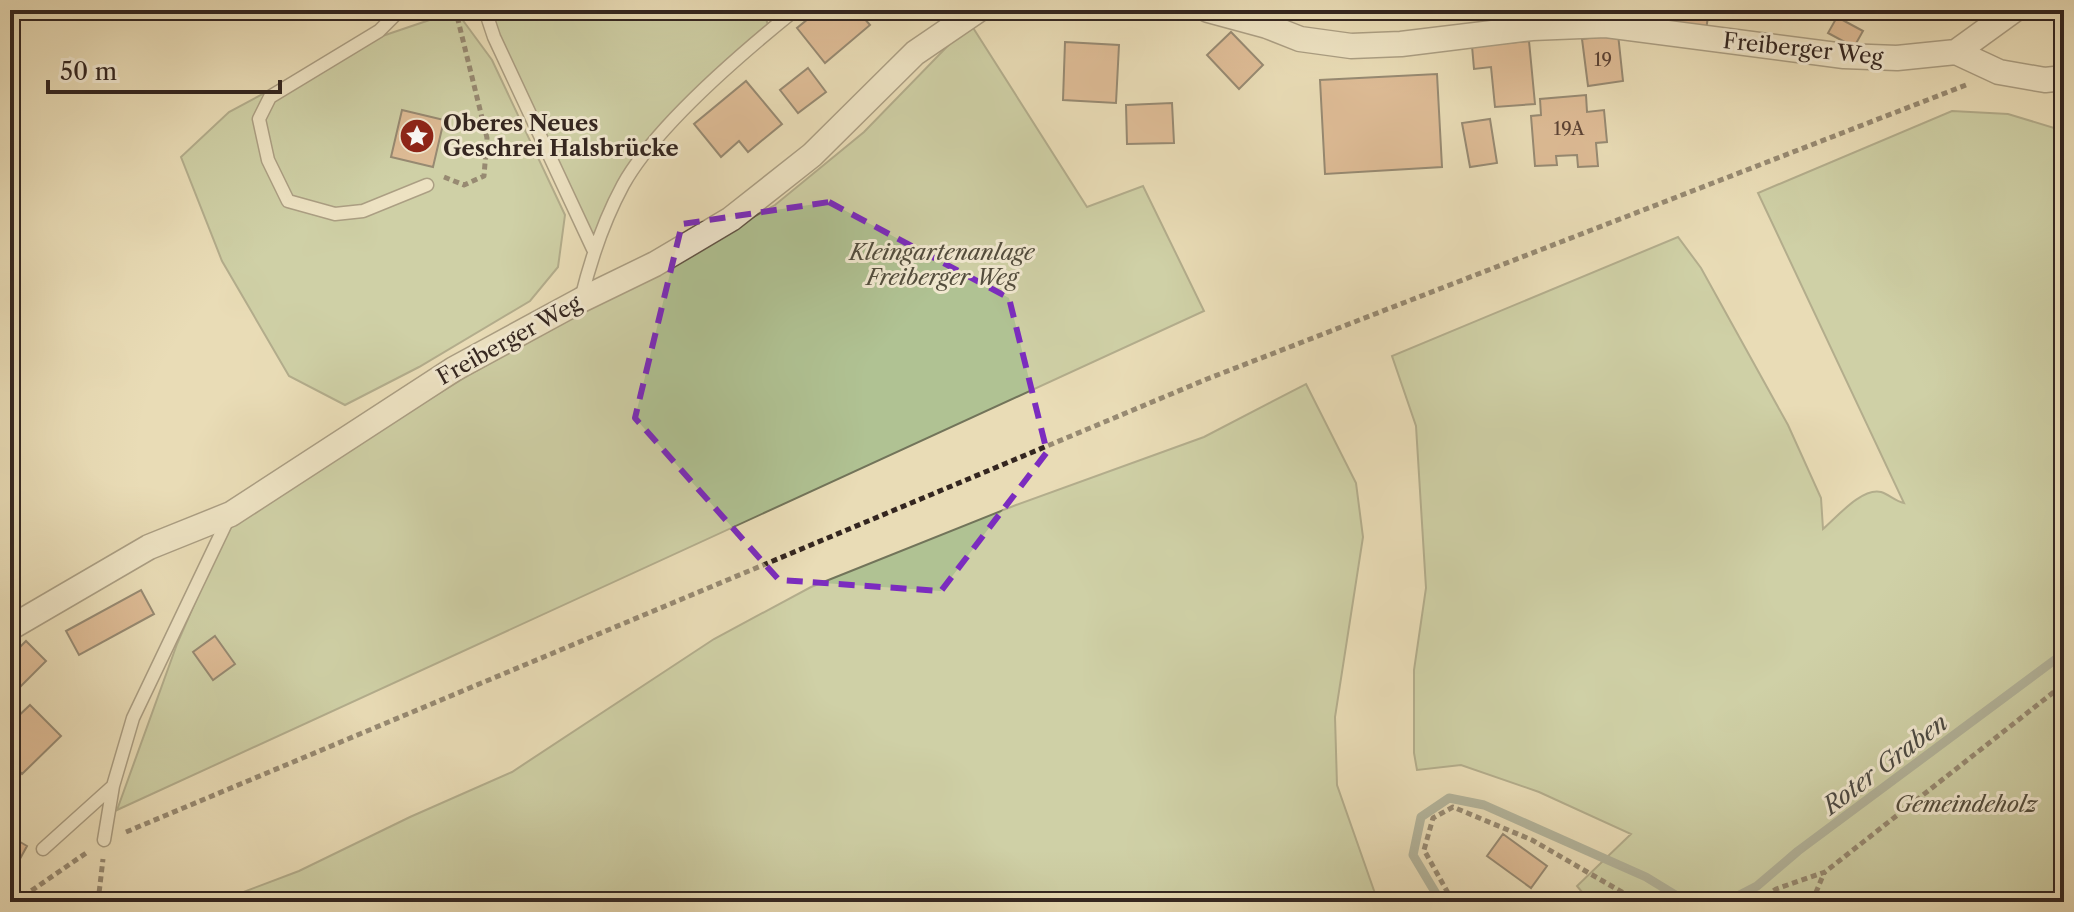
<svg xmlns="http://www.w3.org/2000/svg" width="2074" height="912" font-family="'Libre Caslon Text',serif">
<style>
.green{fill:#b0c293;stroke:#72745a;stroke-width:2}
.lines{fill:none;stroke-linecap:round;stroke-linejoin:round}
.stream{stroke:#6f7f76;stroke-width:9}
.building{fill:#d19670;stroke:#342620;stroke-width:2}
.service-casing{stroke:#615446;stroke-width:15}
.minor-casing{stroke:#615446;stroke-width:27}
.path{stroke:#342620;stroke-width:5;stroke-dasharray:6 4;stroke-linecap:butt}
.service{stroke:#f1e8d0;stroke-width:12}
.minor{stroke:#f1e8d0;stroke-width:24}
.marked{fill:none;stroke:#7b2cbf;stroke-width:6;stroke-dasharray:16 10;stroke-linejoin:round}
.labels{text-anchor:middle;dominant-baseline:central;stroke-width:6;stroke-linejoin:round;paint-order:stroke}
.number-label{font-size:18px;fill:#5b4234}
.street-label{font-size:22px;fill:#342620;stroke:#f1e8d0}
.poi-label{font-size:22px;font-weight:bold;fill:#342620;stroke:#f1e8d0;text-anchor:start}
.park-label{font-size:22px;font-style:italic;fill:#534d3d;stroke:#f1e8d0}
.water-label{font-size:24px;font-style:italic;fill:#4d4b44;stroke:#f1e8d0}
</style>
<rect width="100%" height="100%" fill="#e9dcb6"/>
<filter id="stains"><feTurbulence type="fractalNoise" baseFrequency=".0025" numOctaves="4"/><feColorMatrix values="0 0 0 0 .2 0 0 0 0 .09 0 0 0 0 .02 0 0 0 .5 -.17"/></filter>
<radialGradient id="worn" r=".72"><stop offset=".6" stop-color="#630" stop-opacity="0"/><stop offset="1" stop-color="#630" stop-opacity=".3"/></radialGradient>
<path class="green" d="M488,10h275l7,21 -61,55 -85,96 -31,67z
M456,11l36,49 73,155 -7,52 -28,34 -111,66 -74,38 -56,-29 -67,-115 -41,-104 48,-45 124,-66z
M970,23l117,184 56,-21 61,125 -1087,499 60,-166 53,-122 239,-147 306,-170 89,-73z
M1952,111l56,3 56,17v771h-474l-13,-16 54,-52 -92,-42 -78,-27 -44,5 -3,-17v-83l12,-82 -10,-162 -24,-70 286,-119 23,31 87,157 33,73 2,31c13,-11 39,-42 58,-37 9,3 14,9 23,11l-146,-310z
M1306,384l50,99 7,54 -28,180 2,68 41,117h-1161l82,-31 111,-54 102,-45 202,-133 97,-52 205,-82 188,-68z"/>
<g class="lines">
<path class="stream" d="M1441,902l-28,-47 8,-38 28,-19 35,7 162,72 41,25
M1726,902l31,-16 41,-35 266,-198"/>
</g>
<path class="building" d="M819,10h38l13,15 -45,38 -28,-35z
M1673,10h36l-3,20 -35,-6z
M1837,17l26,14 -9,16 -26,-14z
M1231,32l32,33 -24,24 -32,-34z
M1618,34l5,47 -35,5 -6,-47z
M1529,41l6,63 -40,3 -4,-40 -17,2 -2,-23z
M1065,42l54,3 -3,58 -53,-3z
M808,68l18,24 -28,21 -18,-23z
M1437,74l5,93 -117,7 -5,-94z
M746,81l36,43 -34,28 -9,-11 -18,16 -27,-33z
M1586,95l1,17 17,-2 3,32 -11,1 2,23 -20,1 -1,-12 -21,1 1,9 -22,1 -4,-50 10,-1 -1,-16z
M1172,103l2,40 -47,1 -1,-39z
M402,110l42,10 -11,47 -42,-10z
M1490,119l7,44 -27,4 -8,-44z
M141,590l13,24 -75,41 -13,-24z
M215,636l20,28 -22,16 -20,-28z
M26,641l20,20 -26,26 -10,-11v-19z
M30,705l31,31 -39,38 -12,-13v-37z
M1503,834l44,32 -16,22 -44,-32z
M10,836l17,10 -17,31z"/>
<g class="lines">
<defs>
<path id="service" d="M400,10l-21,21 -109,66 -11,22 9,41 20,41 47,13 28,-3 64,-26
M485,10l9,27 99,212
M581,299c10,-41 22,-77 42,-114 32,-58 120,-133 172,-175
M104,840l9,-54 20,-68 96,-201
M43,849l70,-63"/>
<path id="minor" d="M1208,10l59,16 33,13 51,7 50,-2 131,-16 74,-3 238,31 53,2 59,-6 43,20 46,8 19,-2
M1956,52l58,-42
M10,628l139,-81 82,-33 223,-145 127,-69 74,-36 76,-45 81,-64 103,-102 63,-43"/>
</defs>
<use href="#service" class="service-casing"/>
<use href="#minor" class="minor-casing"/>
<path class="path" d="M444,177l20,8 20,-9 3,-38 -30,-122 4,-6
M126,832l1081,-453 759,-294
M15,902l74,-51
M98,902l5,-43
M1453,902l-29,-52 9,-32 20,-11 79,33 107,62
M1757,902l19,-13 49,-17 239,-188
M1812,902l12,-29"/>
<use href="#service" class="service"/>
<use href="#minor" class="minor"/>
</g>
<path d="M0 0H2074V912H0ZM829,202l180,96 38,154 -106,139 -162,-11 -144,-162 47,-194z" fill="#e9dcb6" fill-opacity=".55" fill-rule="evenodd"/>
<path class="marked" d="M829,202l180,96 38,154 -106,139 -162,-11 -144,-162 47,-194z"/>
<defs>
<symbol id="sight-disc" viewBox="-11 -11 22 22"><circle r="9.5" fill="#8f2418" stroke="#f1e8d0"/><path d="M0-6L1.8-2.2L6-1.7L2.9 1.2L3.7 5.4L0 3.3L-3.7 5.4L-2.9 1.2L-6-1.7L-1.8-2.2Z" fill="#fff"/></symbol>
</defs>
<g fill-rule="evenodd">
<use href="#sight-disc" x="397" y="116" width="40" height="40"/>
</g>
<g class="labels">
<g class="number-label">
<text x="1603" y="60">19</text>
<text x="1569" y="129">19A</text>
</g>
<g class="street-label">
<text transform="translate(1803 49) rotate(6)">Freiberger Weg</text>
<text transform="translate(509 340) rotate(-29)">Freiberger Weg</text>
</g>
<g class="poi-label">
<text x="443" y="123">Oberes Neues<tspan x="443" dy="25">Geschrei Halsbrücke</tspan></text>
</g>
<g class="park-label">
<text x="942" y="252">Kleingartenanlage<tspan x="942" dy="25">Freiberger Weg</tspan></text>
<text x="1966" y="804">Gemeindeholz</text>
</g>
<g class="water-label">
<text transform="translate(1885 764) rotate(-37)">Roter Graben</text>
</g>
</g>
<rect width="2074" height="912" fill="none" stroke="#e9dcb6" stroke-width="40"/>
<rect x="12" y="12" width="2050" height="888" fill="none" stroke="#342620" stroke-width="4"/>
<rect x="20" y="20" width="2034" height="872" fill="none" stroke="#342620" stroke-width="2"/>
<path d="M48 80v12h232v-12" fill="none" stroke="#342620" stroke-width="4"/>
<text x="60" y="80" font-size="24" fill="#342620" stroke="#f1e8d0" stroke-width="6" paint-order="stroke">50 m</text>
<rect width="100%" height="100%" filter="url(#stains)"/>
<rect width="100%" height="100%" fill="url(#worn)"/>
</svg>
